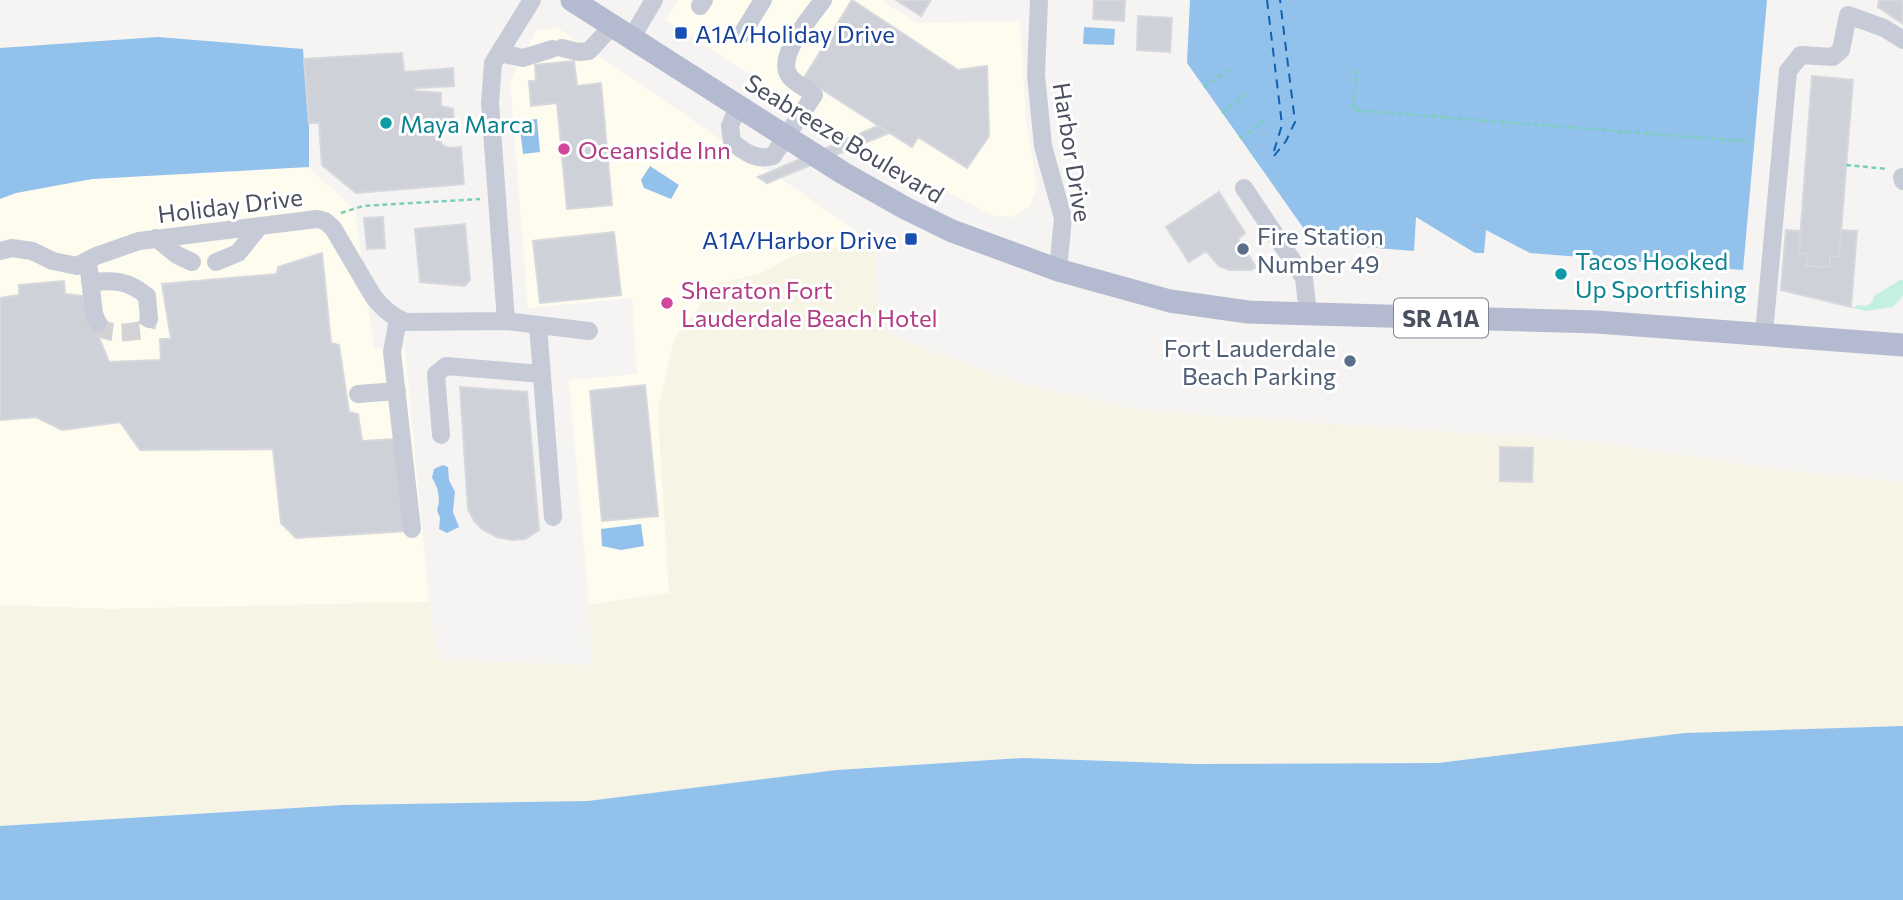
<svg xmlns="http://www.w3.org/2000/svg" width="1903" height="900" font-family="Commissioner,sans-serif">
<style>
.commercial{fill:#fdfcef}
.green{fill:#c4f0e1}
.sand{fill:#f5f4e5}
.water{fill:#92c1ec}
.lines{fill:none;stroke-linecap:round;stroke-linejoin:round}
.ferry{stroke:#0f62af;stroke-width:2;stroke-dasharray:9 7;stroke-linecap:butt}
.building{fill:#cfd1d8;stroke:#d7d7de;stroke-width:2}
.minor-tunnel{stroke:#d3d3d6;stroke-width:18;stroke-dasharray:18 9;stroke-linecap:butt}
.path{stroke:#7ccebb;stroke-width:2.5;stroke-dasharray:5 3.5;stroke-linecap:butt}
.minor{stroke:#c7cbd7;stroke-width:18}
.major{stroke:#b4bad0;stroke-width:23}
.transit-dot{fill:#1a4fb4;stroke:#fff;stroke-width:2.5}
.culture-dot{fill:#0f9aa8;stroke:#fff;stroke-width:2.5}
.hotel-dot{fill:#d1479c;stroke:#fff;stroke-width:2.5}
.service-dot{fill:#5c6f8a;stroke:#fff;stroke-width:2.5}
.labels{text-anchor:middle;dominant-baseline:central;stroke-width:6;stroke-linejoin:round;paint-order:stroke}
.shield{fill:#fff;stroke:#818490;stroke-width:2}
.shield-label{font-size:23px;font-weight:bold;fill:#4b5060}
.transit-label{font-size:24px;fill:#164399;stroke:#fff;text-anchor:start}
.culture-label{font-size:24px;fill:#0d838f;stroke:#fff;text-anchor:start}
.street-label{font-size:24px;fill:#4b5060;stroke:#fff}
.hotel-label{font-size:24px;fill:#b23c85;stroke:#fff;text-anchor:start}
.service-label{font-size:24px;fill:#4e5e75;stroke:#fff;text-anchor:start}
</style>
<rect width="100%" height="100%" fill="#f5f4f3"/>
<path class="commercial" d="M678,0h206l1,3 32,20 103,-2 6,97 11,69 -8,20 -15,10 -21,-1 -135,-71 -78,33 94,65 -77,11 -37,20 -44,10 -58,125 11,184 -80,12 -20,-225 68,-6 -5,-76 -104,10 -18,-227 26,-51 22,-2 212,145 81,-34 -185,-119z
M309,167l46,43 19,139h31l24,253 -319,7 -110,-4v-406l16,-6 76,-14z"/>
<path class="green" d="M1900,280h3v16l-10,11 -26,4 -15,-3 6,-3 9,1 5,-4 2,-6z"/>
<path class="sand" d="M874,243l5,84 38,19 98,36 126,29 453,31 195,29 114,11v244l-218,7 -247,30 -245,1 -170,-6 -186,12 -249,31 -245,4 -343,21v-221l110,4 319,-7 9,58 154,5 -3,-60 80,-12 -11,-184 16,-69 42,-56 44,-10 37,-20z"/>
<path class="water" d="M1190,0h577l-24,270 -213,-17 -44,-23 -2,23h-9l-59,-36 -2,34 -100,-8 -127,-180z
M1084,27l31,2 -1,16 -31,-1z
M158,37l145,12 6,74v44l-217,12 -76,14 -16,6v-151z
M537,119l3,33 -17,2 -4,-33z
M650,166l29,19 -8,14 -27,-11 -3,-8z
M443,465l5,2 1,13 6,12 -2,20 6,15 -12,6 -8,-4 1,-11 -3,-8c4,-10 1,-24 -5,-32l2,-9z
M641,524l3,22 -23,4 -19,-4 -1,-17z
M1903,726v174h-1903v-74l343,-21 245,-4 249,-31 186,-12 170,6 245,-1 247,-30z"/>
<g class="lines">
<path class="ferry" d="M1267,0l15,125 -9,29
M1274,156l12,-15 9,-19 -15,-122"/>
</g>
<path class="building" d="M852,0l106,70 29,-4 2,70 -22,32 -49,-31 -6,10 -108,-69z
M896,0h35l-10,16z
M1094,0h31l-1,21 -31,-2z
M1879,0h24v24l-25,-17z
M1138,16l34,2 -2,34 -33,-2z
M402,53l2,19 49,-4 1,18 -39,2v3l26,2v13l12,3 1,14 -19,5 7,17 7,3 12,-1 3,37 -108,9 -34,-28 -3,-42h-10l-5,-64z
M574,61l3,25 24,-3 11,122 -45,4 -10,-106 -26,3 -2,-25h7l-1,-16z
M1812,76l41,4 -14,177 -9,-1v11l-24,-1 1,-12 -8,-1z
M878,126l11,7 -122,50 -9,-6z
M1219,192l26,41 -7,6 18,28 -5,3h-22l-10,-4 -13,-15 -17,11 -23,-35z
M383,217l2,31 -18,1 -3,-31z
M465,224l5,56 -5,6 -45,-4 -5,-53z
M1786,230l14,1 -1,22 8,1 -1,12 24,1v-11l9,1 2,-27 16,1 -6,76 -70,-17z
M614,232l7,63 -81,8 -7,-62z
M322,253l9,90 8,2 10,67 9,2 4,27 35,-2 9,92 -110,7 -15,-15 -8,-74 -133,1 -20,-28 -58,8 -26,-13 -36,3v-122l19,-3v-10l45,-4 1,13 17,2 27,66 52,-2 -1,-21h11l-9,-55 115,-10 1,-7z
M645,385l13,131 -56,5 -12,-130z
M460,387l67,5 12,138 -14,9 -13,1 -15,-3 -14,-7 -9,-9 -6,-12z
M1500,447l33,1 -1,34 -32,-1z"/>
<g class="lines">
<path class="minor-tunnel" d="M98,323c8,15 32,8 47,7l4,-11"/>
<path class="path" d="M1356,70l-3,40 401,32
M1204,87l26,-18
M1222,113l26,-20
M1240,138l25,-18
M1846,165l42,4
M341,213l22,-7 117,-7"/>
<path class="minor" d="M1039,0l-3,75 7,71 20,72 -5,52
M700,6l4,-6
M742,34l21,-34
M632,37l22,-37
M562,48l17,4 10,-1 24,-26
M500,53l23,5 29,-9
M738,106l-8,20 2,16c13,10 24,19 41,14l41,-61c-7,-6 -17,-11 -23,-17 -18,-19 20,-61 32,-78
M1902,177l1,4
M1244,188l60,90 4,36
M156,238l21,17 15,7
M0,251l12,-3 20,3 21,10 24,5 19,-10 43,-15 178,-22 8,2 8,7 40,68c9,12 19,21 33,26l100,-1 83,10
M216,262l22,-9 21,-26
M89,270l5,44 4,9
M90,282c25,-2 37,-2 57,14l2,23
M398,319l-6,33 20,177
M506,321l-16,-218 3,-40 39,-63
M538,325l15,192
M1764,333l24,-262 13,-16 32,2 8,-7 7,-35 36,13 19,12
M358,394l39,-3
M441,435l-5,-61 10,-8 96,8"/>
<path class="major" d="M572,0l271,173 62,35 47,23 106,39 112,31 78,11 349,10 306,23"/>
</g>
<g class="transit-dot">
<rect x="674" y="26" width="14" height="14" rx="3.5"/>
<rect x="904" y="232" width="14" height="14" rx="3.5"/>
</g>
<g class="culture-dot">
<circle cx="386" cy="123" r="7"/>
<circle cx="1561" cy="274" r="7"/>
</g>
<g class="hotel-dot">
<circle cx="564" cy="149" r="7"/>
<circle cx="667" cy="303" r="7"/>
</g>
<g class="service-dot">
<circle cx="1243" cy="249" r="7"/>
<circle cx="1350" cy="361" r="7"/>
</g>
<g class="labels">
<rect class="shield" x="1394" y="298.5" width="94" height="39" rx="5"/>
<g class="shield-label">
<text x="1441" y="318">SR A1A</text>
</g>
<g class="transit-label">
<text x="695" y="33">A1A/Holiday Drive</text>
<text x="897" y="239" text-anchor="end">A1A/Harbor Drive</text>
</g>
<g class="culture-label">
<text x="400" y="123">Maya Marca</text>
<text x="1575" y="260">Tacos Hooked<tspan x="1575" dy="28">Up Sportfishing</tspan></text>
</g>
<g class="street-label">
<text transform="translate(845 138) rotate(31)">Seabreeze Boulevard</text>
<text transform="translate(1073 152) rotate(81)">Harbor Drive</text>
<text transform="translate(230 205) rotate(-7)">Holiday Drive</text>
</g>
<g class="hotel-label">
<text x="578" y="149">Oceanside Inn</text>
<text x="681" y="289">Sheraton Fort<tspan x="681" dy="28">Lauderdale Beach Hotel</tspan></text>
</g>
<g class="service-label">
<text x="1257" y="235">Fire Station<tspan x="1257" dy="28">Number 49</tspan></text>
<text x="1336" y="347" text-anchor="end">Fort Lauderdale<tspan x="1336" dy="28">Beach Parking</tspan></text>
</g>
</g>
</svg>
